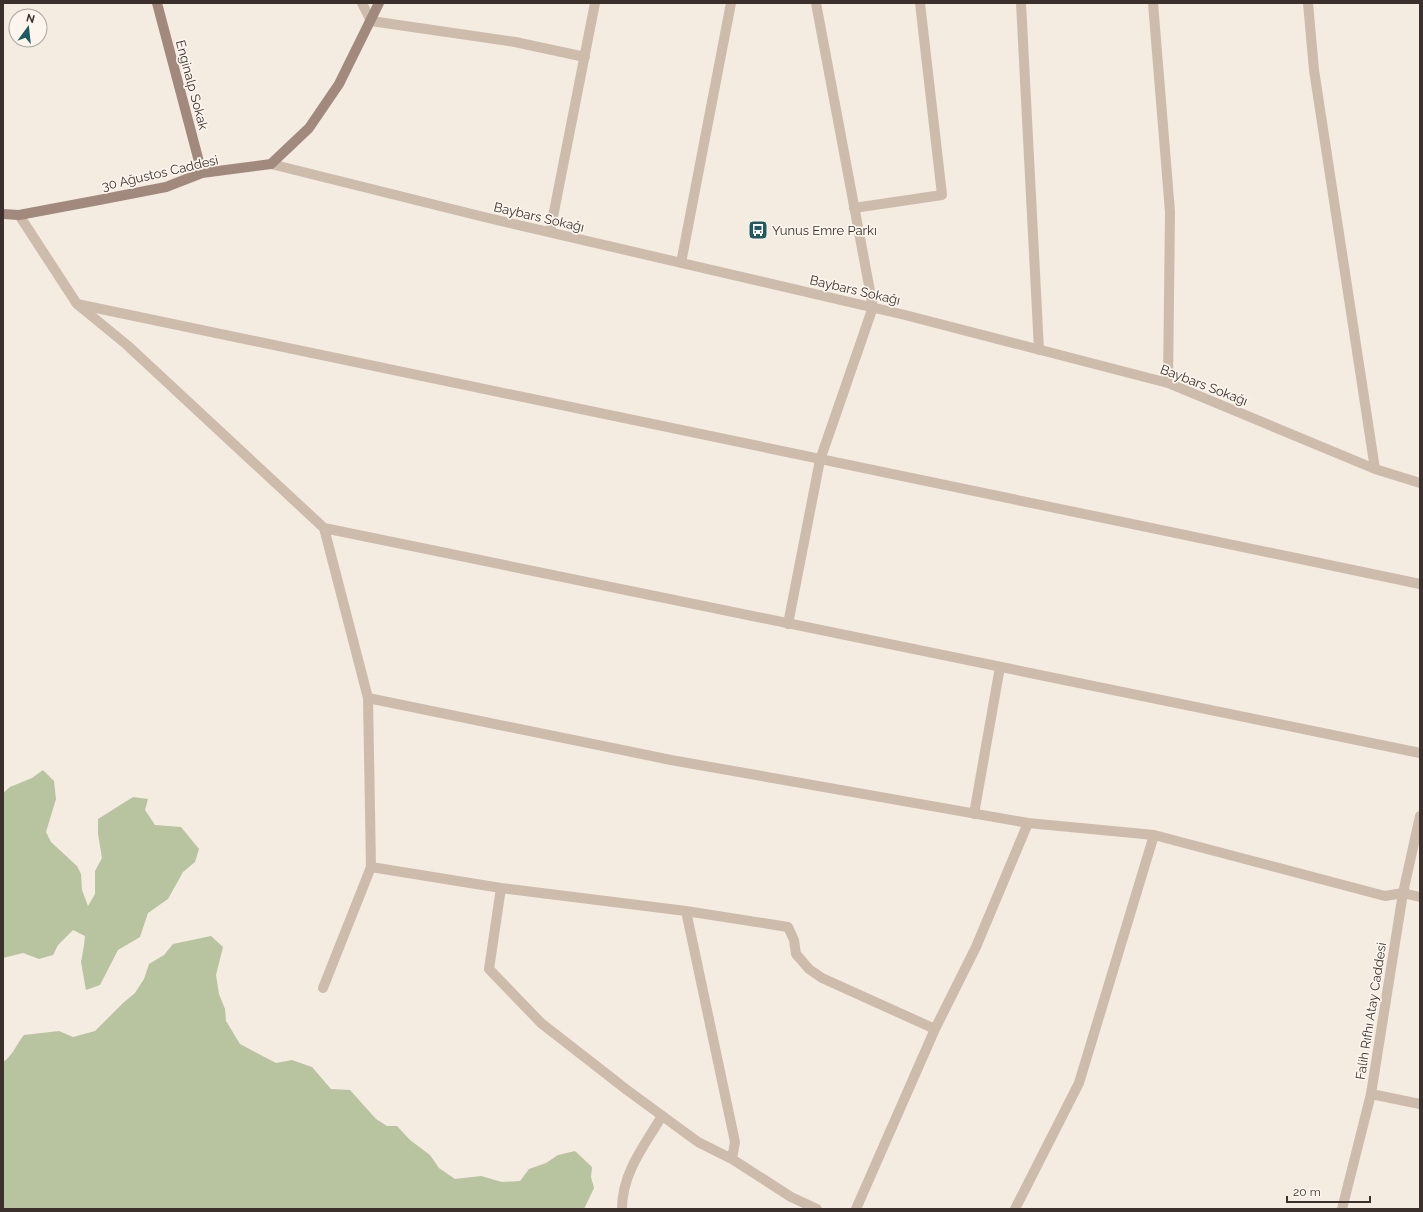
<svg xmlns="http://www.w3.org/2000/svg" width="1423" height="1212" font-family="Raleway,sans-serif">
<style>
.green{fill:#b8c4a0}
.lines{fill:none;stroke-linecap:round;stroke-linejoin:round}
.service{stroke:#cdbbac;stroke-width:10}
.minor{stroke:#cdbbac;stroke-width:10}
.tertiary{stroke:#cdbbac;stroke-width:10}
.secondary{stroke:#a18a7d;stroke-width:10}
.labels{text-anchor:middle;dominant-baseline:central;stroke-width:3.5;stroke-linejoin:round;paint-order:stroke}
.street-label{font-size:13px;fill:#3b302b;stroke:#fbf5ee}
.poi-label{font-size:13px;fill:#3b302b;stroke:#fbf5ee;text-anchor:start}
</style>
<rect width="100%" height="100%" fill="#f4ebe1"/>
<path class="green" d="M43,770l11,11 2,18 -10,33 5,10 26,24 4,8 1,16 6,16 7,-12v-23l7,-13 -4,-24v-15l35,-22 15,2 -3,11 10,15 26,2 18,22 -4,13 -12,10 -15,27 -20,14 -8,24 -22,13 -18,35 -14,5 -5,-28 3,-16 1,-10 -12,-6 -15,15 -5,10 -14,4 -16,-6 -20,5v-165l7,-6 22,-9z
M211,936l12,11 -7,28 3,19 6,15 1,12 14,23 36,19 16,-3 20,7 19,22 19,1 26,29 11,7h10l13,14 20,15 9,13 16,11 26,-3 21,6 18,-1 9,-12 17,-6 12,-8 17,-4 17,16 -1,10 3,11 -10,21h-581v-147c8,-4 15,-20 21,-27l35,-4 14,6 22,-6 28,-28 12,-10 9,-14 5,-15 15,-9 9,-11z"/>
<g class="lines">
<path class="service" d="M622,1209c0,-36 22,-63 40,-93"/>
<path class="minor" d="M362,3l9,18 144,21 70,15
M1021,3l18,347
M1153,3l17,209 -2,171
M1308,3l6,67 61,399
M271,164l213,53 421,98 263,68 207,86 45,14
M854,208l88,-13 -22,-192
M19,215l58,89 50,41 197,183 44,170 3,169 -48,121
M550,232l45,-229
M681,263l50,-260
M77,304l1343,280
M324,528l1096,225
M788,624l32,-164 53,-153 -57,-304
M368,698l303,62 357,63 126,12 231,61 18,-3 17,4
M974,814l26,-147
M371,867l130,21 185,23 102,16 6,13 2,14 13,15 13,9 113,51
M501,888l-12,81 52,54 86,67 71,52 34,17
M686,911l49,231 -3,17 59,38 26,12
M1371,1094l49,10
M856,1209l79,-180 41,-82 52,-124
M1015,1209l64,-126 75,-248"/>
<path class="tertiary" d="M1342,1209l29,-115 32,-201 17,-77"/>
<path class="secondary" d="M157,3l45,170
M3,214l16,1 80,-15 67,-13 36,-14 69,-9 38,-36 30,-44 40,-81"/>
</g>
<defs>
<symbol id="bus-square" viewBox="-11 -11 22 22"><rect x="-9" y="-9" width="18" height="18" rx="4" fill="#1f5a5e" stroke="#fbf5ee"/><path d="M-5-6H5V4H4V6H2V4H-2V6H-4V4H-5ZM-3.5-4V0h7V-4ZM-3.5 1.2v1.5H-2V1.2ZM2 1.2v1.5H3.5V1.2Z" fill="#fff"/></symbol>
</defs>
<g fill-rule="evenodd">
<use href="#bus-square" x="747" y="219" width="22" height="22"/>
</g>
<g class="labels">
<g class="street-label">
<text transform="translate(192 85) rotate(75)">Enginalp Sokak</text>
<text transform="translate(160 173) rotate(-13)">30 Ağustos Caddesi</text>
<text transform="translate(539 217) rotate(13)">Baybars Sokağı</text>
<text transform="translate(855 290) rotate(13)">Baybars Sokağı</text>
<text transform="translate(1204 385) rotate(21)">Baybars Sokağı</text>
<text transform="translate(1371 1011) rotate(-81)">Falih Rıfhı Atay Caddesi</text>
</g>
<g class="poi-label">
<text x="772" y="230">Yunus Emre Parkı</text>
</g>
</g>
<rect width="1423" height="1212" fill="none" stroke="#3b302b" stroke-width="8"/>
<g transform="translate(28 28) rotate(15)"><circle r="19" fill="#fbf5ee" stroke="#aea6a0"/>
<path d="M0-3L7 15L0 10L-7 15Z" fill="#1f5a5e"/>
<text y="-6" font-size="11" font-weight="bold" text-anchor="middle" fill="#3b302b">N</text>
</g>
<path d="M1287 1196v6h83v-6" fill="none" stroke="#3b302b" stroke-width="2"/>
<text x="1293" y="1196" font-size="12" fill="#3b302b" stroke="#fbf5ee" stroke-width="3" paint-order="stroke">20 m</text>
</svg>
